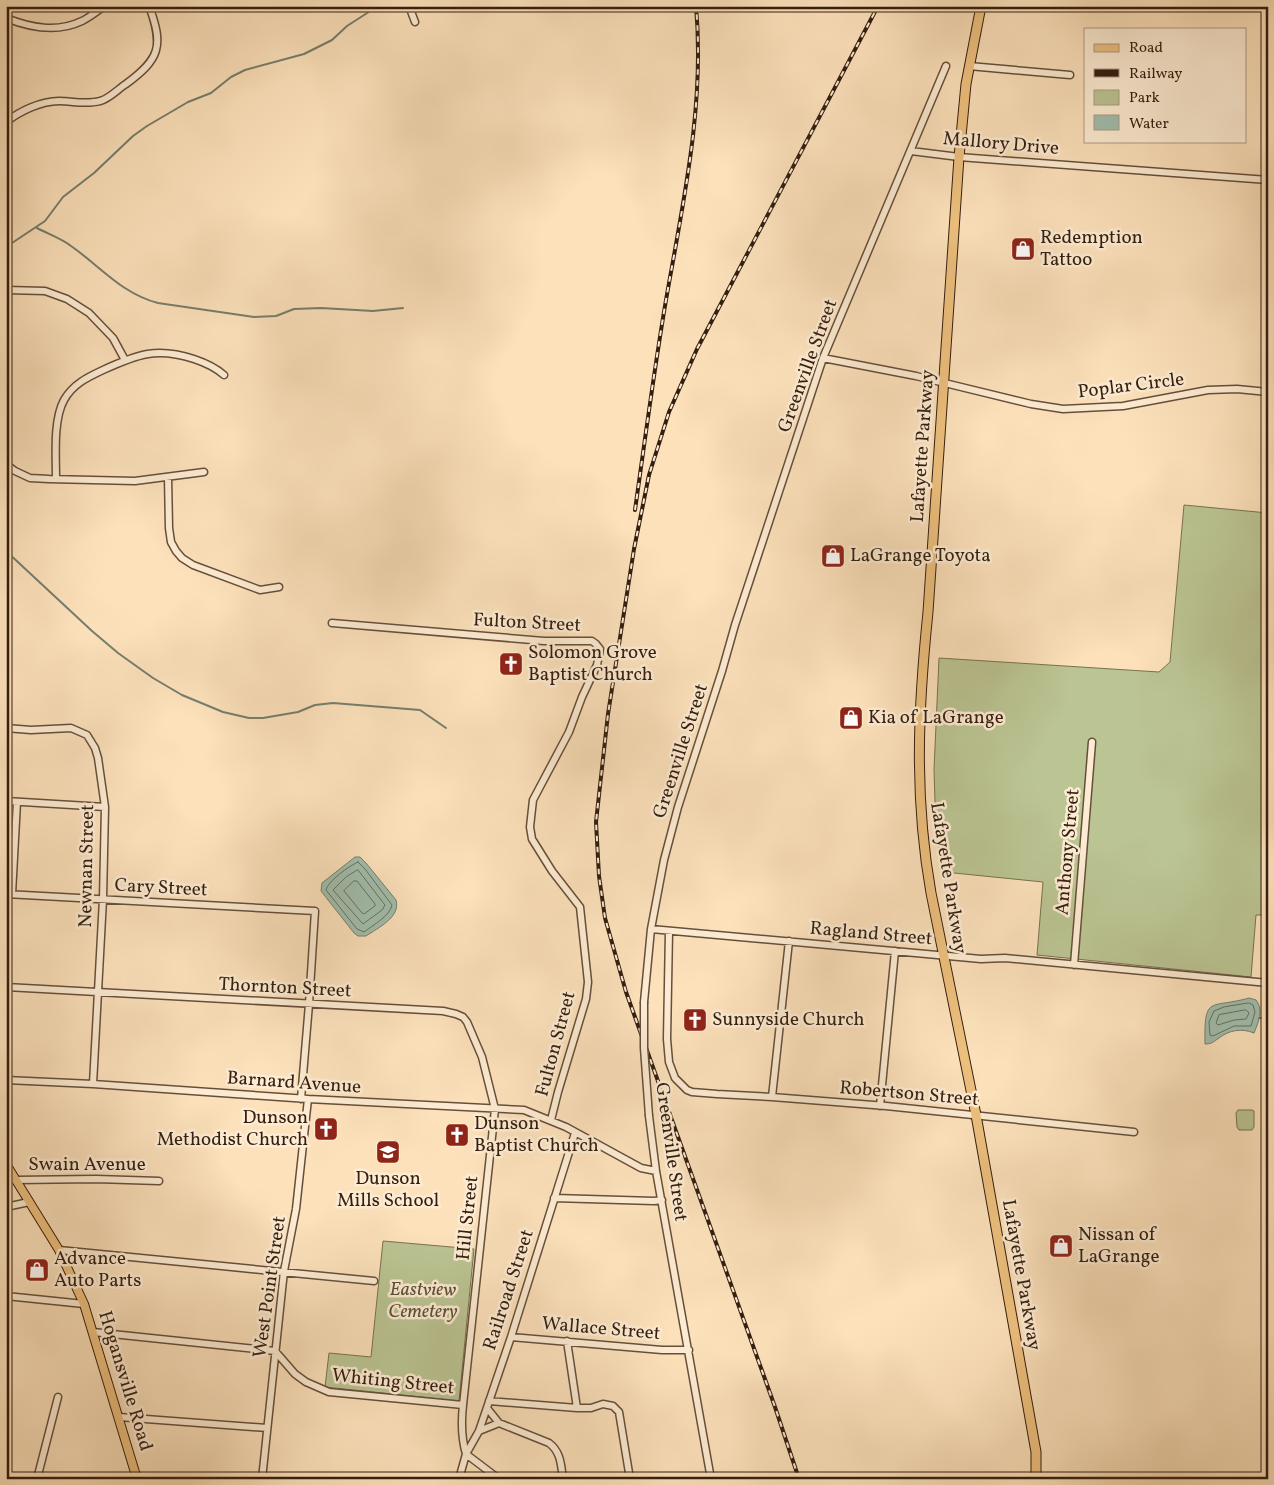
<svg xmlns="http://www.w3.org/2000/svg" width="1274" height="1485" font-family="Vollkorn,serif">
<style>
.green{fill:#bbc493;stroke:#787151}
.water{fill:#a0bead;stroke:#757e6e}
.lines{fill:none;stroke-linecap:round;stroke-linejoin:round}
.shore{stroke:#6a6e5e;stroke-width:1}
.stream{stroke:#757e6e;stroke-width:2}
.minor-casing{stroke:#664f3a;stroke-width:9}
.major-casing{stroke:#341e0f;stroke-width:10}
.highway-casing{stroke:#341e0f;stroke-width:11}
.minor{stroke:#fdecd3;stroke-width:6}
.major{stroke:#eec07e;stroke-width:8}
.highway{stroke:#eec07e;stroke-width:9}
.rail-casing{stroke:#341e0f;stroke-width:4}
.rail{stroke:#fdecd3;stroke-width:2;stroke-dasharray:5.5;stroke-linecap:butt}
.minor-bridge-casing{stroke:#664f3a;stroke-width:9;stroke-linecap:butt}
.minor-bridge{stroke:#fdecd3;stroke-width:6}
.labels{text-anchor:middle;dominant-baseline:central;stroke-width:5;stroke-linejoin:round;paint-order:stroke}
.street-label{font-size:19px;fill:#341e0f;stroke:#fdecd3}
.poi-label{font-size:19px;fill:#341e0f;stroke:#fdecd3;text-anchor:start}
.park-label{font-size:19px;font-style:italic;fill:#5c5037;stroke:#fdecd3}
</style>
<rect width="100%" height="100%" fill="#fce1bb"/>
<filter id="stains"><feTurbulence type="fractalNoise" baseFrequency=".004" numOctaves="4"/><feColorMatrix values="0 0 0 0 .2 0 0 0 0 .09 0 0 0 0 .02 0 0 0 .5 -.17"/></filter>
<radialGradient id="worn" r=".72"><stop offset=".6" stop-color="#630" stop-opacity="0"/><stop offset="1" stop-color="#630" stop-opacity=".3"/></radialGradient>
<path class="green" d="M1184,505l84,8v402h-12l-5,62 -214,-22 6,-73 -99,-10 -8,-39 -2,-63 5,-112 220,14 11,-10z
M1238,1110h14l2,1v16l-2,3h-13l-2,-3 -1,-14z
M383,1241l91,8 -15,152 -134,-14 4,-34 42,4z"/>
<path class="water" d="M355,857h5l6,6 30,37c5,17 -18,28 -30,36h-8l-4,-3 -33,-42 1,-8z
M1249,998l7,2c8,10 2,23 -2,33 -12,-5 -25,-3 -35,5 -6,4 -7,6 -14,6 -1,-50 5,-35 44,-46z"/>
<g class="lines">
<path class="shore" d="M358,862l7,7 27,36c-2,11 -19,20 -28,27l-7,-3 -31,-39c2,-9 23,-24 32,-28z
M358,870l27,35 -3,5 -19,14 -30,-34 13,-13z
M354,881h3l18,23v2l-11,8 -2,-1 -18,-22z
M1249,1003l4,2 2,7 -4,14h-17l-21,10 -3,-1 -1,-13 5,-11 10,-4z
M1246,1010l3,3 -3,6 -12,1 -16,5 -2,-2 3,-8z"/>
<path class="stream" d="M37,228c11,6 24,10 34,18 29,20 51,48 87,57l96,14 22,-1 18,-7 27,-1 52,3 30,-3
M6,247l39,-26 18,-24 31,-24 39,-37 14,-10 41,-24 23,-9 20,-16 14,-7 59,-16 28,-14 15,-14 31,-20
M6,551l86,80 26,22 35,25 29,17 41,17 26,6h14l35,-6 17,-7 18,-2 87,7 26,18
M1259,1018h9"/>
<defs>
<path id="minor" d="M409,6l6,16
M6,18c25,10 51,15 76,3 8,-4 15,-10 23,-15
M969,66l101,9
M6,122c14,-11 35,-21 53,-21 14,0 27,4 41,0 9,-2 18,-12 26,-17 34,-25 38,-38 23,-78
M911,151l48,6 309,23
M6,290l39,1 22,8 22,14 24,25 12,22
M823,358l93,18 115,28 32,5 60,-3 85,-16 29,-1 31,3
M6,464l9,7 15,7 19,1 86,2 69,-9
M168,477l1,51 2,14 5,9 6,7 11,7 67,25 19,-3
M56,479c0,-23 -3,-59 8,-79 9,-16 24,-23 39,-30 35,-16 54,-23 91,-11 12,4 21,8 30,16
M332,623l212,18h48l4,3 4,5 -3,16 -15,32 -13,35 -36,68 -3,27 2,12 20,32 28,36 8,75 -2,17 -28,93 -7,28
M6,728l25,2 40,-2 16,7 8,13 3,10 7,49 -2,92 -10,185
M6,801l99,6
M6,894l309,17 -6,93 -8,95
M12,894l5,-92
M651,929l330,30 24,-1 263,25
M669,931l-2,108 2,23 6,16 12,12 5,2 25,2 55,3 114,9 248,26
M1074,965l18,-223
M6,987l437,24 13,3 7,3 4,5 15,35 13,52 -32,296c-2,18 -2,32 3,49
M644,1002l7,-73 13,-69 14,-53 44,-136 13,-46 88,-267 123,-292
M6,1080l87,4 215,15 216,11 42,17 75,41 15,3
M772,1097l17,-156
M880,1106l15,-155
M649,1116l7,55 55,308
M16,1180l80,-1 63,2
M554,1198l100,3 8,-1
M6,1207l23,-5
M59,1250l315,31
M6,1296l78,8
M93,1332l182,19 20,23 11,8 23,10 134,13
M511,1337l151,13h27
M567,1341l10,67
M489,1401l88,7h14l12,-4 10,2 6,6 11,67
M487,1408l12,15
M119,1417l148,11
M479,1431l20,-8 50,20c12,9 12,22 14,36
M466,1454l33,25
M37,1479l21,-82
M262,1479l22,-208 12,-62 12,-110
M459,1479l7,-25 13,-23 32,-94 64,-204"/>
<path id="major" d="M6,1164l53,86 25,54 53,175"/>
<path id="highway" d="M981,6l-15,78 -7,73 -31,455c-10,97 -14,185 3,281l45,222 60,337v27"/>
</defs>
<use href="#minor" class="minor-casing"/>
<use href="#major" class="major-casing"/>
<use href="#highway" class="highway-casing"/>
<use href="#minor" class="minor"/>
<use href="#major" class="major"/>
<use href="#highway" class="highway"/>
<defs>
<path id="rail" d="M635,510c10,-70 19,-140 31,-210 17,-97 39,-195 30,-294
M799,1479l-24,-72 -149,-415 -21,-74 -6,-42 -3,-54 12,-108 26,-165 15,-74 20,-63 28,-63 181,-343"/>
</defs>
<use href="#rail" class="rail-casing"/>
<use href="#rail" class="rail"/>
<defs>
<path id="minor-bridge" d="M644,1002v46l5,68"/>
</defs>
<use href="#minor-bridge" class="minor-bridge-casing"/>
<use href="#minor-bridge" class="minor-bridge"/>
</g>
<defs>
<symbol id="shop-square" viewBox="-11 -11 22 22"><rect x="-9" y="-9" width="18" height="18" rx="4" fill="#8f2418" stroke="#fdecd3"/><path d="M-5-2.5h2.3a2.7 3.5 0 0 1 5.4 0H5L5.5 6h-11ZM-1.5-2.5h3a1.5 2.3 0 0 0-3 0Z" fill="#fff"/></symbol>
<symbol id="church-square" viewBox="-11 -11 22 22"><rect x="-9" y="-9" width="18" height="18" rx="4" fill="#8f2418" stroke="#fdecd3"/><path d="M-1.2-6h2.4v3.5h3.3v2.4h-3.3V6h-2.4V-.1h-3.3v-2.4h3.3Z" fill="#fff"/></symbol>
<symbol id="school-square" viewBox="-11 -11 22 22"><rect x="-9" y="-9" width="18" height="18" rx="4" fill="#8f2418" stroke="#fdecd3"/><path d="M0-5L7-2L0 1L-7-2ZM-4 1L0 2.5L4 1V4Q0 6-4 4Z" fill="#fff"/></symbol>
</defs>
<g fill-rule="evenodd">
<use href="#shop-square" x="1009" y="235" width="28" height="28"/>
<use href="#shop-square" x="819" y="542" width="28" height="28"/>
<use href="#church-square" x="497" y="650" width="28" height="28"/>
<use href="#shop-square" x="837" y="704" width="28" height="28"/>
<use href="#church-square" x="681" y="1006" width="28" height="28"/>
<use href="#church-square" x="312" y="1115" width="28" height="28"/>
<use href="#church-square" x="443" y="1121" width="28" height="28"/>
<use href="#school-square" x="374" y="1138" width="28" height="28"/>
<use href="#shop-square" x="1047" y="1232" width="28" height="28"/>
<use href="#shop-square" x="23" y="1256" width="28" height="28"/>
</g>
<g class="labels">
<g class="street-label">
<text transform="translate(1001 144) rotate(5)">Mallory Drive</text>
<text transform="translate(808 366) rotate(-70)">Greenville Street</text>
<text transform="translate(1131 386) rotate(-7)">Poplar Circle</text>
<text transform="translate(923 446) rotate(-86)">Lafayette Parkway</text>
<text transform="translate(527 623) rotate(3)">Fulton Street</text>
<text transform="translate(681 751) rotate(-72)">Greenville Street</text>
<text transform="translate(1068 852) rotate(-85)">Anthony Street</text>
<text transform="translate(87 866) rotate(-89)">Newnan Street</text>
<text transform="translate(948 878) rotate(81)">Lafayette Parkway</text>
<text transform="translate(161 888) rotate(3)">Cary Street</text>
<text transform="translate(871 934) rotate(5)">Ragland Street</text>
<text transform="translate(285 988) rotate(3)">Thornton Street</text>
<text transform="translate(556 1044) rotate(-75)">Fulton Street</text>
<text transform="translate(294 1083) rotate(4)">Barnard Avenue</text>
<text transform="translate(909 1094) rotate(5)">Robertson Street</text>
<text transform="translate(671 1152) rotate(82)">Greenville Street</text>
<text x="87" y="1165">Swain Avenue</text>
<text transform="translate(468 1218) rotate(-84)">Hill Street</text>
<text transform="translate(1021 1275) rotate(80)">Lafayette Parkway</text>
<text transform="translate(270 1287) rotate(-82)">West Point Street</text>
<text transform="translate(509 1290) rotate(-72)">Railroad Street</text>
<text transform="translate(601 1329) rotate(5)">Wallace Street</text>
<text transform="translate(125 1381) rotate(73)">Hogansville Road</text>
<text transform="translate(393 1382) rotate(6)">Whiting Street</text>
</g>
<g class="poi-label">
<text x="1040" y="238">Redemption<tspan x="1040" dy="22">Tattoo</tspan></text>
<text x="850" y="556">LaGrange Toyota</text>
<text x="528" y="653">Solomon Grove<tspan x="528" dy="22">Baptist Church</tspan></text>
<text x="868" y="718">Kia of LaGrange</text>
<text x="712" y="1020">Sunnyside Church</text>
<text x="308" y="1118" text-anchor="end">Dunson<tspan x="308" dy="22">Methodist Church</tspan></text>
<text x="474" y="1124">Dunson<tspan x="474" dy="22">Baptist Church</tspan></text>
<text x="388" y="1179" text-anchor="middle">Dunson<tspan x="388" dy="22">Mills School</tspan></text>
<text x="1078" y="1235">Nissan of<tspan x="1078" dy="22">LaGrange</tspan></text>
<text x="54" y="1259">Advance<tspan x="54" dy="22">Auto Parts</tspan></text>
</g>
<g class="park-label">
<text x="423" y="1290">Eastview<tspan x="423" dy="22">Cemetery</tspan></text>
</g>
</g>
<rect width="1274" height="1485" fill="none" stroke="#fce1bb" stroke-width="25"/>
<rect x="8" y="8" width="1259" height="1470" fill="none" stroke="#341e0f" stroke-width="2.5"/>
<rect x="12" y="12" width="1249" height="1460" fill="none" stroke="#341e0f"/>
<rect x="1084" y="28" width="162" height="115" fill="#fdecd3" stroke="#ad9a85"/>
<rect x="1094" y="44" width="25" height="8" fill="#eec07e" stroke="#ad9a85"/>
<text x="1129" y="52" font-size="15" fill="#341e0f">Road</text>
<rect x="1094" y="69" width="25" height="8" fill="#341e0f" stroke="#ad9a85"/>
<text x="1129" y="78" font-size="15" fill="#341e0f">Railway</text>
<rect x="1094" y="90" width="25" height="15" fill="#bbc493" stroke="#ad9a85"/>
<text x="1129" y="102" font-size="15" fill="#341e0f">Park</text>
<rect x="1094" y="115" width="25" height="15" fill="#a0bead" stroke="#ad9a85"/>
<text x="1129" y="128" font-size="15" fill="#341e0f">Water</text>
<rect width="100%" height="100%" filter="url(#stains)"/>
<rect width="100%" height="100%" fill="url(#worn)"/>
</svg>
